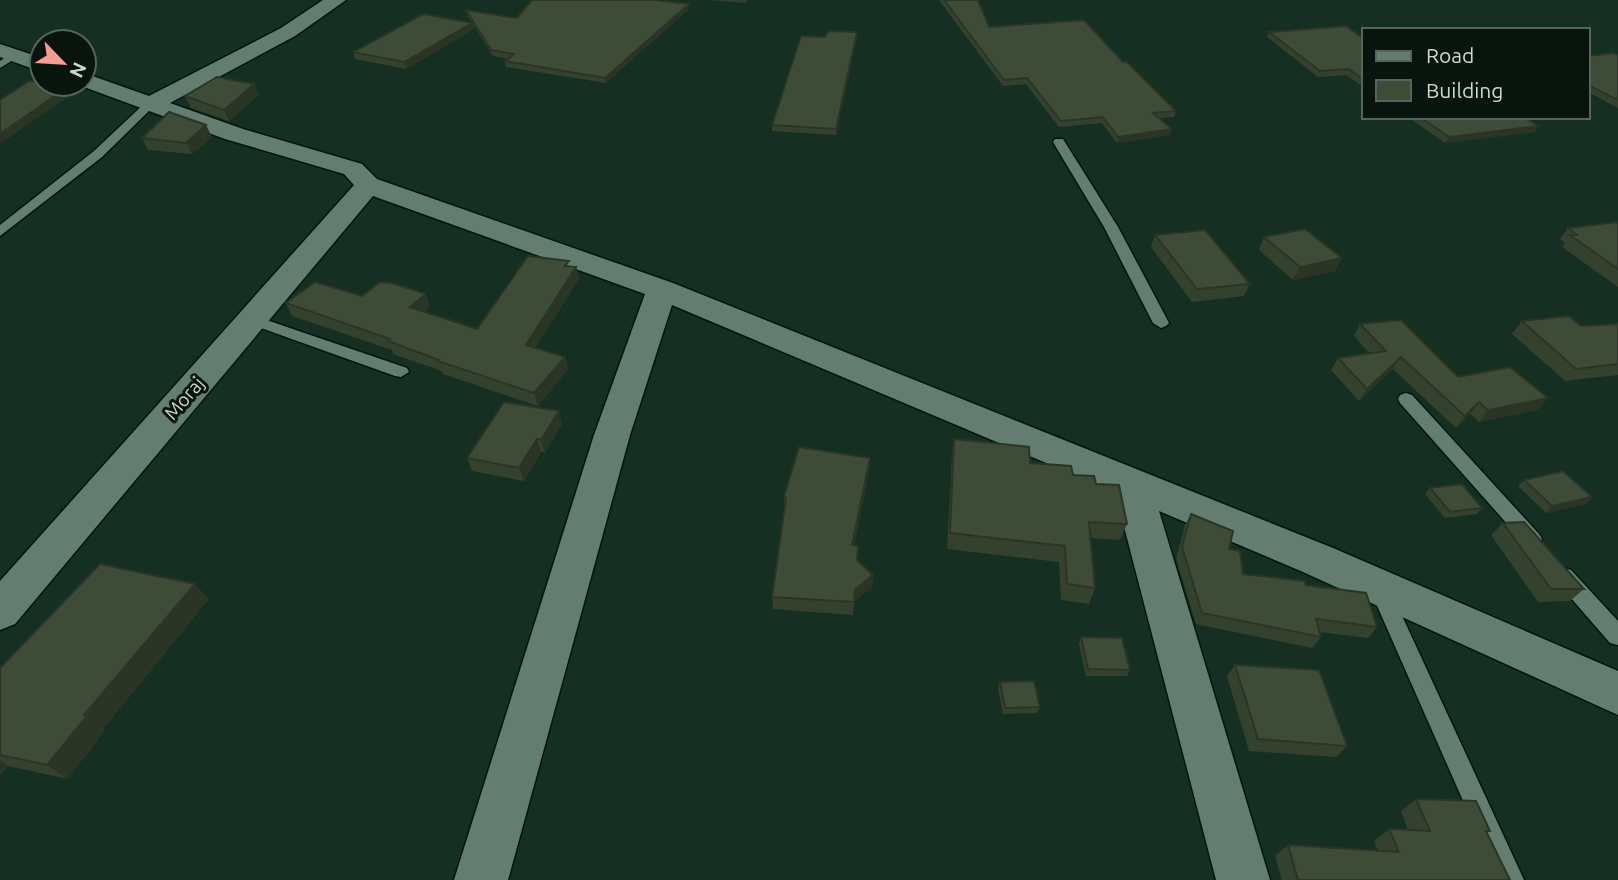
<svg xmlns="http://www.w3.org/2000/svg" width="1618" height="880" font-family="Ubuntu,sans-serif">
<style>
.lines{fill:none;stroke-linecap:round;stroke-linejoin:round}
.service-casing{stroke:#01170d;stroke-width:3}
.minor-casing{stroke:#01170d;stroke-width:3}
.service{fill:#637e70;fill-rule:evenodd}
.minor{fill:#637e70;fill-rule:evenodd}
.wall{fill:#35412f}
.shaded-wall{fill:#2b3526}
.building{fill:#3e4c37;stroke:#2b3526;stroke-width:2}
.labels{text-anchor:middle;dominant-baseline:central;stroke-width:6;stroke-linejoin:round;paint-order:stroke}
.street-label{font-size:19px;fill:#cad9d1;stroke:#0a140f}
</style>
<rect width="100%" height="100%" fill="#162f23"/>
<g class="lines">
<defs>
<path id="service" d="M12,53l9,2 -21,13v-7z
M145,103l10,2 -53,52 -102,79v-11l94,-74z
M1055,139h8l55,88 51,96 -3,3 -5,2 -8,-5 -49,-96 -51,-85z
M252,315l155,53 2,4 -8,5 -6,-1 -148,-53 -3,-3z
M1406,393l6,2 127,139 3,5 -3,5 -7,3 -7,-3 -125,-141 -2,-4 2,-4z
M1564,568l7,2 47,51v24l-8,-2 -53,-61 -3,-6 3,-6z
M1381,583l7,3 3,6 133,288h-26l-127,-288 3,-6z"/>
<path id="minor" d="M323,0h23l-51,36 -125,67 73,26 119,35 15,15 296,104 660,265 285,123v44l-315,-143 -144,-61 111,369h-54l-101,-388 -443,-187 -42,130 -122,445h-54l140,-445 51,-141 -272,-98 -358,428 -15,6v-49l354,-396 -10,-11 -119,-35 -149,-55h8v-11l65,23 132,-68z
M0,44l42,14v14l-42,-15z"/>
</defs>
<use href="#service" class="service-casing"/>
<use href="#minor" class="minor-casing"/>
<use href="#service" class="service"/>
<use href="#minor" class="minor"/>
</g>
<path class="wall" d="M710,0h37l-1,3z
M939,0h39l11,27 134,35 53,49 -2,6 -15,1 13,11 -2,6 -53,8 -15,-20 -43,4 -33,-43 -23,2z
M689,4v5l-83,74 -100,-16 -1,-6 3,-2 -15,-3 -21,-33 2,6 -68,40 -51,-10 -2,-7 119,-29 -5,-8 -1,-5 51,8z
M857,32v5l-21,98 -64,-4v-6l53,-88z
M1269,32l95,7v48l-18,-12 -28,2 -51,-40z
M1618,55v53l-30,-16v-36z
M254,84l5,11 -30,26 -38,-13 -6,-12z
M1408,117h115l16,9 -4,6 -90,11z
M212,137l-20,17 -44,-4 -6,-12z
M1618,222v65l-56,-40 3,-4 -5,-4 8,-11z
M1155,235l95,49 -6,12 -52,6 -41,-55z
M1264,237l78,21 -7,13 -42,9 -34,-30z
M570,266l6,1 3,12 -44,69 30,9 3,12 -30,37 -95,-32 -1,-3 -49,-17 -1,-4 -100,-34 -6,-13 76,-7 68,11 -5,4 52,18z
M1522,321l59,5 37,-2v51l-53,6 -53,-47z
M1360,324l98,53 80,33 -59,12 -9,-8 -14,14 -63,-59 -34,32 -28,-31 7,-12 32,-4 -16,-18z
M562,424l-17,29 -4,-1 -17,29 -52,-10 -5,-13z
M954,439l76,24 43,12 23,9 31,40 -7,16 -29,-2 4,50 -6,16 -28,-4 -2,-38 -112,-13 5,-94z
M870,458l-1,13 -15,74 3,15 16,15 -1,12 -18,15 -1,13 -80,-6 -1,-12 13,-87 -1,-13z
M1524,480l68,17 -6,7 -40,9 -28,-27z
M1430,488l52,20 -5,6 -32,4 -20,-24z
M1191,514l38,35 14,25 63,11 71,42 -9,11 -49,-6 2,5 -9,11 -116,-24 -20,-66 9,-33z
M1503,523l81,66 -14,12 -32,1 -47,-67z
M209,599l-106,130 2,2 -38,48 -59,-13 -8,9v-107z
M1081,637l49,33 -3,6h-41l-7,-32z
M1235,665l112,81 -11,11 -87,-6 -22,-75z
M1000,682l40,25 -3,6 -34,1 -5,-26z
M1416,799l74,32 -3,2 23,47h-228l-7,-24 13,-11 90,6 -4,-10 15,-12 19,1 -7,-19z"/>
<path class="shaded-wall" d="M689,4v5l-83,74 -1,-5z
M472,23l2,6 -68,40 -2,-7z
M857,32v5l-21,98v-6z
M72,84h2l4,6 -78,54v-10z
M254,84l5,11 -30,26 -5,-11z
M206,125l6,12 -20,17 -6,-11z
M1539,126l-4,6 -90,11 4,-6z
M1172,129l-2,6 -53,8 1,-6z
M1342,258l-7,13 -42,9 7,-13z
M576,267l3,12 -50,78 -3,-12z
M426,294l4,13 -15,12 -5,-12z
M565,357l3,12 -30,37 -4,-13z
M1401,357l-8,12 -34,32 8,-12z
M1548,398l-10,12 -59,12 9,-12z
M1479,402l-9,12 -14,14 9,-12z
M559,411l3,13 -17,29 -4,-13z
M537,439l4,13 -17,29 -5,-13z
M870,458l-1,13 -18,87 1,-13z
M1592,497l-6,7 -40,9 6,-7z
M873,575l-1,12 -18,15 1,-12z
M195,584l14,15 -106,130 2,2 -38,48 -20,-14 37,-50z
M0,760l8,6 -8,9z"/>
<path class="building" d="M532,0h124l33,4 -84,74 -100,-17 9,-7 -23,-4 -25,-40 51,8z
M944,0h34l11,27 95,-7 39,42h4l49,49 -23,2 19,16 -54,8 -15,-20 -42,4 -34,-43 -23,2z
M423,14l49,9 -68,39 -51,-10z
M1346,26l18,13v41l-15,-11 -29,2 -51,-39z
M828,31l29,1 -21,97 -64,-4 29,-89 24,1z
M1614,53l4,2v45l-30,-15v-29z
M217,77l37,7 -30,26 -39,-14z
M29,81l13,1v2h30l-72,50v-34z
M169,112l37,13 -20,18 -44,-5z
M1420,117h103l16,9 -90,11z
M1618,222v47l-48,-34h7l-9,-7z
M1305,229l37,29 -42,9 -36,-30z
M1205,230l45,54 -53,5 -42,-54z
M528,256l41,5 -4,5 11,1 -50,78 39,12 -31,36 -96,-32 1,-1 -51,-19 2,-2 -104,-36 29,-21 47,14 18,-14 12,1 34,11 -16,13 67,22z
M1569,316l12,10 37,-2v40l-42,5 -54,-48z
M1401,320l57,57 52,-10 38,31 -60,12 -9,-8 -14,14 -64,-59 -34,32 -29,-31 48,-7 -26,-27z
M504,402l55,9 -18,29 -4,-1 -18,29 -52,-10z
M954,439l75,8 1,16 41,3 2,9 21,1 2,8 23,1 8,39 -38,-2 6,66 -28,-4 -2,-38 -115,-13z
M799,447l71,11 -18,87 6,1 -1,14 16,15 -18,15 -1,12 -82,-5 14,-99 -2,-1z
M1563,471l29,26 -40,9 -28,-26z
M1462,484l20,24 -32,4 -20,-24z
M1191,514l42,17 -4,18 11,2 3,23 62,7 1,4 60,8 11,34 -61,-8 5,18 -119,-24 -20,-66z
M1524,522l60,67h-33l-48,-66z
M100,564l95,20 -111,131 3,1 -40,49 -47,-10v-87z
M1081,637l41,1 8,32 -42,-1z
M1235,665l84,5 28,76 -89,-7z
M1034,681l6,26 -35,1 -5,-26z
M1416,799l60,2 14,30h-4l24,49h-212l-10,-35 111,7 -10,-23 41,2z"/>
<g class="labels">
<g class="street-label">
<text transform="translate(184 398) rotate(-49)">Moraj</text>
</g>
</g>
<rect x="1362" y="28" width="228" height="91" fill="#0a140f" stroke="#57635d" stroke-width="2"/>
<rect x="1376" y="51" width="35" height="10" fill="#637e70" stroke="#57635d" stroke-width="2"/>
<text x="1426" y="63" font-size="21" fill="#cad9d1">Road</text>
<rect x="1376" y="80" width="35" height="21" fill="#3e4c37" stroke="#57635d" stroke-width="2"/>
<text x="1426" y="98" font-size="21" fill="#cad9d1">Building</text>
<g transform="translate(63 63) rotate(115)"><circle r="33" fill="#0a140f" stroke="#57635d" stroke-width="2"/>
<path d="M0-5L12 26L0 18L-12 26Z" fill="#f59c93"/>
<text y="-10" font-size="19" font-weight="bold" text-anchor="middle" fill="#cad9d1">N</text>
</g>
</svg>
